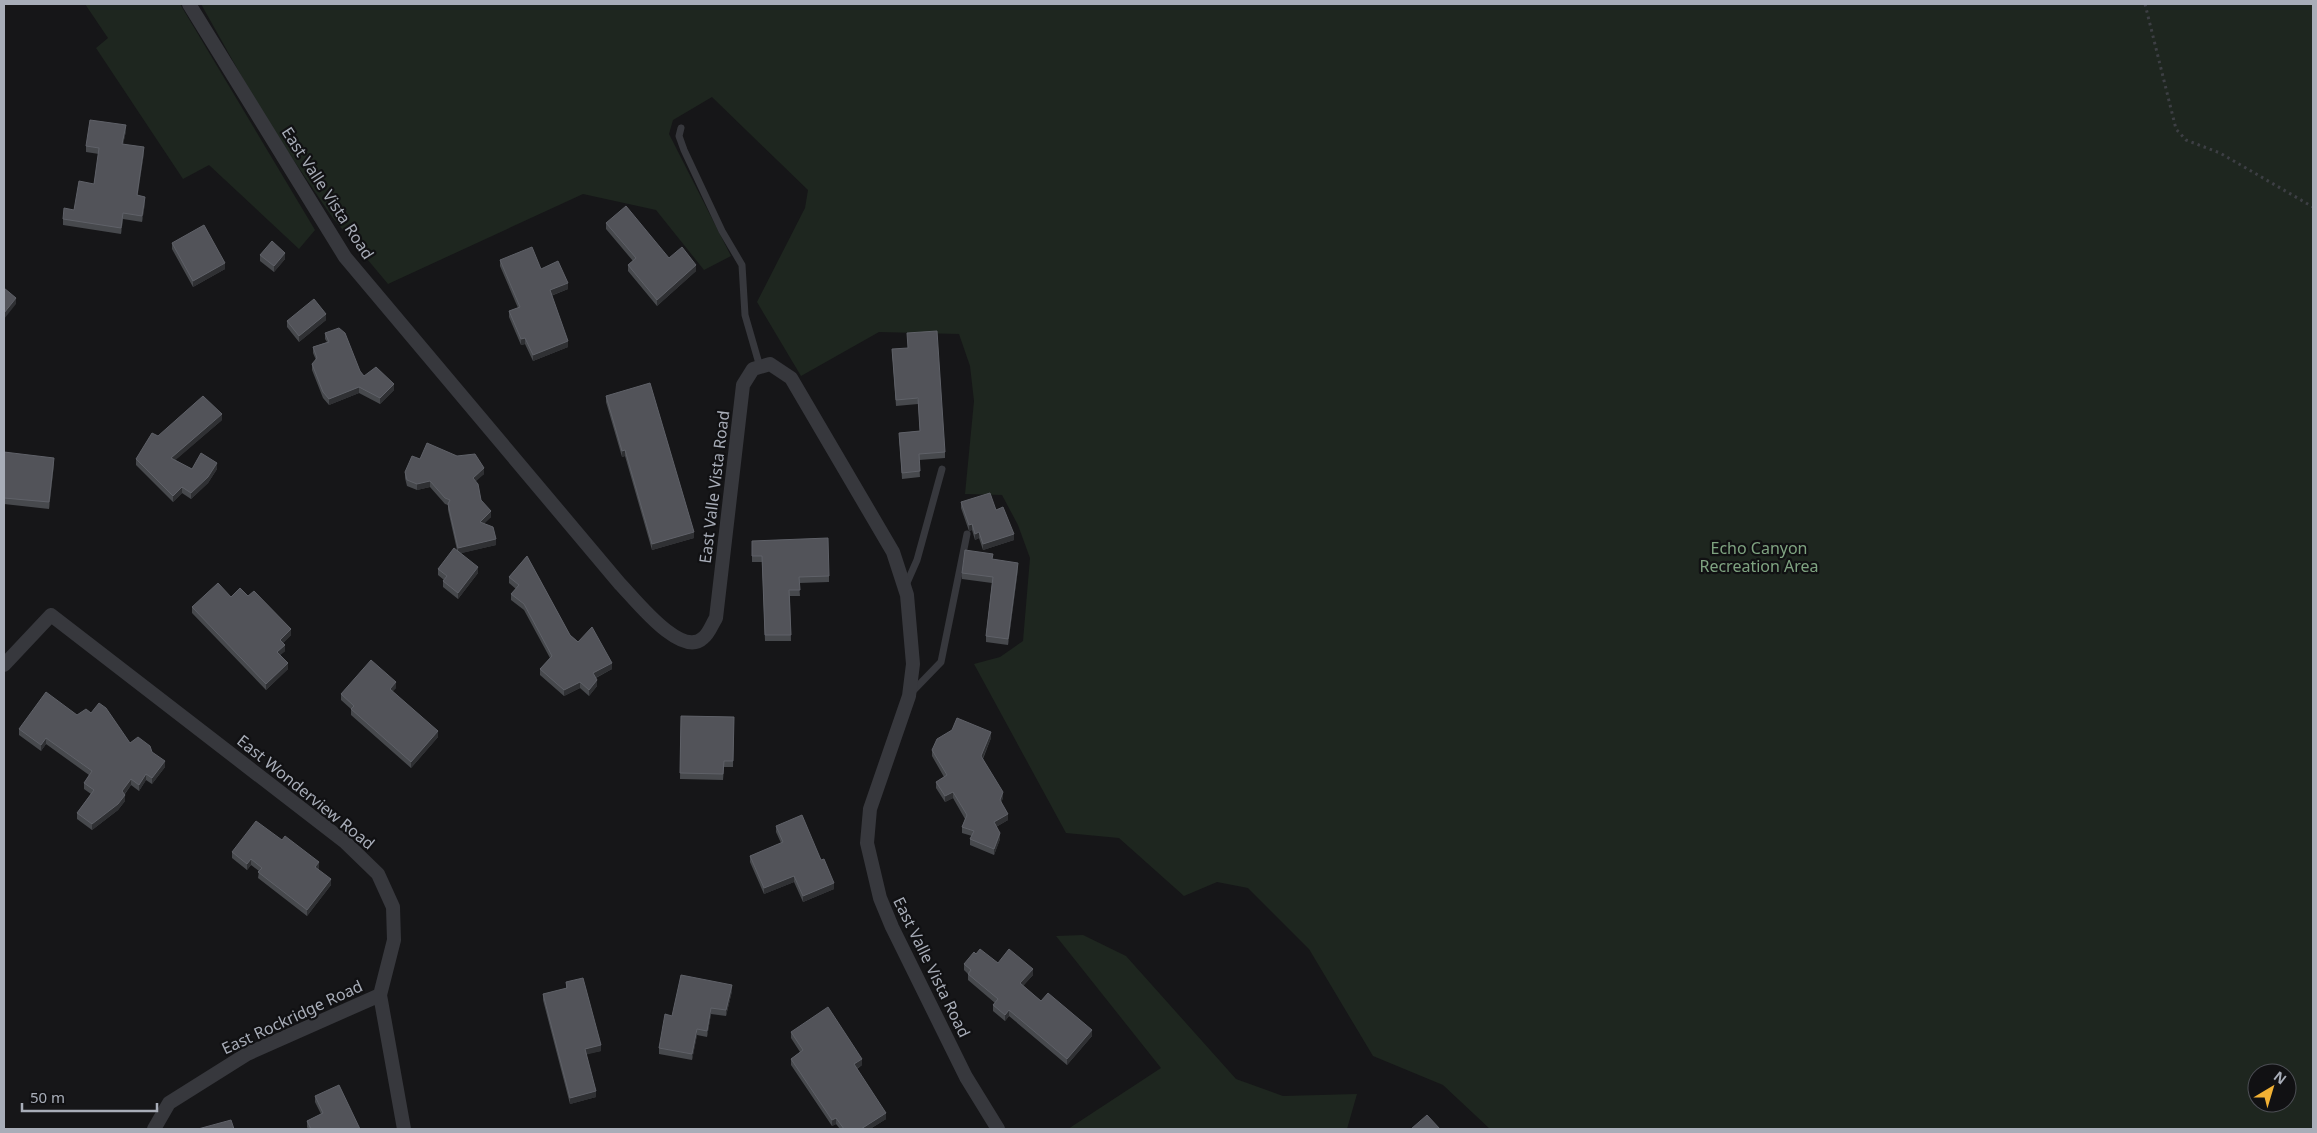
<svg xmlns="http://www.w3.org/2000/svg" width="2317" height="1133" font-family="'Noto Sans',sans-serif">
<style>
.green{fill:#1e261f;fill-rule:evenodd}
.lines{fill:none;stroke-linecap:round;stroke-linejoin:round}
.path{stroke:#3d3f44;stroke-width:3;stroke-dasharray:2.5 4;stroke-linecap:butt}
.service{stroke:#37383d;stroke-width:7}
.minor{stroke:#37383d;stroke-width:14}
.wall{fill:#47494d}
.shaded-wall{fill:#2f3033}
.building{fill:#525359;stroke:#5f6168}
.labels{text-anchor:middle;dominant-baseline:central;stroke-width:4.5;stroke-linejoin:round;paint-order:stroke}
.street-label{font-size:16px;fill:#a8adb8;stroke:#111113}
.park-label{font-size:16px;fill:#7fa381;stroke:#111113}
</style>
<rect width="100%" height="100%" fill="#161618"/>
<path class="green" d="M85,4h95l135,226 -16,19 -90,-84 -26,14 -87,-131 12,-10z
M201,4h2112v1125h-823l-47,-44 -70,-29 -64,-107 -61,-61 -31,-6 -33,14 -65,-58 -53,-5 -92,-169 26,-7 23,-16 7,-83 -12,-33 -16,-30 -37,-1 9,-93 -4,-35 -11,-32 -80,-2 -78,44 -44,-74 48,-94 3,-18 -96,-93 -39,23 -4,14 62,122 -27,14 -48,-60 -73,-16 -195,90 -56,-67 -67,-99zM2257,1073h30v30h-30z
M1083,935l43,21 110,123 47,17 74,-2 -10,35h-279l93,-61 -105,-132z"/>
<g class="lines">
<path class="path" d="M2145,4l31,125 10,11 34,13 93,54"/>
<path class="service" d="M681,128l-2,8 5,14 38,81 20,34 3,50 15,52
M906,585l11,-25 25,-91
M911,693l30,-31 26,-128"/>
<path class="minor" d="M189,4l156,253 275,327c14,14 61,75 83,54 6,-4 9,-14 13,-20l27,-233 10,-16 17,-5 21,14 102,174 14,43 6,69 -4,32 -39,113 -3,34 13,55 12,29 74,150 32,52
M4,665l47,-50 294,227 33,32 15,33 1,33 -14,55 24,134
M154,1129l15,-26 78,-49 133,-59"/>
</g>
<path class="wall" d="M126,131l-3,13 21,9 -7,43 8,7 -3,19 -19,-3 -2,15 -58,-9v-6l11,-9 20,-26 5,-30 -13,-2v-6z
M606,223l63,35 27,13 -39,35 -29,-35v-6l5,-4 -27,-32z
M172,243l53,26 -32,18 -21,-38z
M260,255l25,4 -11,13 -14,-11z
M500,260l41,9 27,20 -17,7 17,51 -35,14 -8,-17 -4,1 -12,-28v-6l9,-3 -18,-42z
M326,320l-27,22 -12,-15v-6z
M325,333l39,43 30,14 -14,14 -21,-11 -30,12 -6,-7 -11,-28v-6l4,-4 -3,-7v-6l14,-5 -2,-3z
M892,349l53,103v6l-26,2 1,17 -18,2 -3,-46 21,-2 -2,-27 -22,2z
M606,396l88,142 -42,12 -27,-94 -3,1 -16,-55z
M222,420l-47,40 17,9h25l-9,14 -17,16 -9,-6 -9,9 -37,-37v-6l22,-23z
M4,452l50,12 -5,45 -45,-5z
M420,459l64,15 -9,7 6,19 10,17 -7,6 12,22 -35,8 17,20 -20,26 -15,-12v-6l1,-1 -6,-5v-6l19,-19 -9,-40v-5l-3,-1 -15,-17 -13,3 -10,-4 -2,-8v-6z
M961,502l35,8 18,30 -31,10 -4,-12 -4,2 -3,-10 -3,1 -8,-23z
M752,541l77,35v6l-30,1 1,13h-10l1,45h-26l-3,-79h-10z
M527,556l43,79 42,34 -16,9 1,8 -8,10 -9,-8 -16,8 -24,-21v-6l10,-11 -26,-48 -13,-10v-6l5,-5 -7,-6v-6z
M993,560l25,9 -10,76 -22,-3v-6l6,-53 -30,-4v-6z
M248,596l43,39 -8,8 2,8 -5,4 8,14 -22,21 -74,-77v-6l39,-10z
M396,688l-4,3 46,46 -27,31 -60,-53v-6l-10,-9v-6z
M77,715l53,28 22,9 13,15 -13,17 -6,-4 -7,11 -8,-6 -6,9v7l-7,9 -26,20 -15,-11v-6l14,-19 -7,-5v-6l5,-8 -43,-31 -5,7 -22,-16v-6z
M681,716l53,1 -1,50h-9l-1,13 -43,-1z
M991,738l-8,21 20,39 -2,4 7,18 -12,7 4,12 -6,16 -24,-10v-6l2,-3 -10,-3v-6l3,-8 -12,-21 -8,4 -9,-14v-6l8,-5 -12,-21v-6z
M776,826l58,63 -31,13 -9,-20 -30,12 -14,-32v-6l31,-13 -5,-11z
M282,840l37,28 -1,1 13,16 -24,31 -49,-38 1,-7 -8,-6 -4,5 -15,-12v-6z
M976,954l22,9 35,12 -10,11 18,15 51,35 -25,29 -58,-49 -4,5 -12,-10v-6l2,-2 -27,-23v-6l-4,-4v-6z
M566,982l35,69 -15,3 10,43 -26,7 -27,-104v-6l23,-5z
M732,991l-6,25 -15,-2 -4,23 -10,-2 -5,25 -33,-6v-6l13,-32z
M791,1032l71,33 -5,4 29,50 -16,10h-30l-4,-5 -4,2 -41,-61v-6l9,-7 -9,-14z
M315,1096l45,33h-52l-1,-2v-6l14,-7 -6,-12z"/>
<path class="shaded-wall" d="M126,125v6l-4,19v-6z
M144,147v6l-7,48v-6z
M145,197v6l-3,19v-6z
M123,213v6l-2,15v-6z
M285,253v6l-11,13v-6z
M225,263v6l-32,18v-6z
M696,265v6l-39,35v-6z
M568,283v6l-18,7v-6z
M16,298v6l-12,15v-6z
M326,314v6l-27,22v-6z
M525,338v6l-4,1v-6z
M568,341v6l-35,14v-6z
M394,384v6l-14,14v-6z
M359,387v6l-30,12v-6z
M222,414v6l-51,44v-6z
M625,450v6l-3,1v-6z
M54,458v6l-5,45v-7z
M217,463v6l-9,14 -17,16v-6z
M484,468v6l-11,10v-6z
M430,481v6l-13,3v-6z
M182,487v6l-9,9v-6z
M491,511v6l-11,11v-6z
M972,524v6l-3,1v-6z
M694,532v6l-42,12v-6z
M979,532v6l-4,2v-6z
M1014,534v6l-31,10v-6z
M496,539v6l-38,9v-6z
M1018,563v6l-10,76v-6z
M478,567v6l-20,26v-6z
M291,629v6l-11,11v-6z
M285,645v6l-8,7v-6z
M288,663v6l-22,21v-6z
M612,663v6l-19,10v-6z
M597,680v6l-8,10v-6z
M396,682v6l-6,7v-6z
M580,682v6l-16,8v-6z
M438,731v6l-27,31v-6z
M991,732v6l-10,24v-6z
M46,738v6l-5,7v-6z
M165,761v6l-13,17v-6z
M146,774v6l-7,11v-6z
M131,779v6l-9,12v-6z
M953,792v6l-8,4v-6z
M1003,792v6l-3,8v-6z
M125,795v6l-7,9 -26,20v-6z
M1008,814v6l-14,8v-6z
M1000,833v6l-6,16v-6z
M251,859v6l-4,5v-6z
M319,862v6l-4,5v-6z
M794,876v6l-30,12v-6z
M331,879v6l-24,31v-6z
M834,883v6l-31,13v-6z
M1033,969v6l-13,14v-6z
M732,985v6l-6,25v-6z
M711,1008v6l-4,23v-6z
M1009,1010v6l-4,5v-6z
M697,1029v6l-5,25v-6z
M1092,1030v6l-25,29v-6z
M601,1045v6l-16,4v-6z
M862,1059v6l-8,5v-6z
M596,1091v6l-26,7v-6z
M886,1113v6l-16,10h-9z
M836,1118v6l-4,2v-6z"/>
<path class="building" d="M90,120l36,5 -4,19 22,3 -7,48 8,2 -3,19 -19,-3 -2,15 -58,-9 1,-11 10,2 5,-29 15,3 5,-36 -13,-2z
M626,206l43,52 13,-11 14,18 -39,35 -29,-35 8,-7 -30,-35z
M204,225l21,38 -32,18 -21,-38z
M272,241l13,12 -11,13 -14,-11z
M532,247l9,22 17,-8 10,22 -18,7 18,51 -35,14 -8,-17 -4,1 -12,-28 11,-4 -20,-47z
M4,288l12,10 -12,15z
M314,299l12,15 -27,22 -12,-15z
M339,328l6,5 15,38 4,5 12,-9 18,17 -14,14 -21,-11 -30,12 -6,-7 -11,-28 5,-6 -4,-11 16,-5 -4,-9z
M937,331l8,121 -26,2 1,17 -18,2 -3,-40 21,-2 -2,-33 -22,2 -4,-51 16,-1 -1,-15z
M650,383l44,149 -42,12 -27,-94 -3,1 -16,-55z
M203,396l19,18 -51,44 21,11 9,-16 16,10 -9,14 -17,16 -9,-6 -9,9 -37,-37 16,-26 6,3z
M427,443l30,13 18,-2 9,14 -11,10 5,6 3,16 10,11 -11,11 13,5 3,12 -38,9 -10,-44 2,-4 -5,-2 -15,-17 -13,3 -10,-4 -2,-8 7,-16 8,3z
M4,452l50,6 -5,44 -45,-4z
M990,493l6,17 7,-3 11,27 -31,10 -4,-12 -4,2 -3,-10 -3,1 -8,-23z
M828,538l1,38 -30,1 1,13h-11l2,45h-26l-3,-79h-10v-15z
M454,548l24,19 -20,26 -15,-12 4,-5 -9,-7z
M965,550l28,4 -1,5 26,4 -10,76 -22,-3 7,-59 -31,-4z
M527,556l43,79 8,7 14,-15 20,36 -19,10 4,7 -8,10 -9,-8 -16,8 -24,-21 12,-13 -28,-52 -13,-10 8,-9 -10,-8z
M218,583l13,14 9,-9 8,8 6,-5 37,38 -11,11 5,5 -8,7 11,11 -22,21 -74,-77z
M371,660l25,22 -6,7 48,42 -27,31 -60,-53 3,-3 -13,-12z
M46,692l31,23 9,-6 5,4 8,-10 7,5 24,35 8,-6 12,9 2,6 13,9 -13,17 -6,-4 -7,11 -8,-6 -9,12 3,4 -7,9 -26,20 -15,-11 17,-23 -10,-7 8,-12 -46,-33 -5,7 -22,-16z
M681,716l53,1 -1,44h-9l-1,13 -43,-1z
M957,718l34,14 -10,24 22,36 -3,8 8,14 -14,8 6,11 -6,16 -24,-10 4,-8 -12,-4 5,-12 -14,-23 -8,4 -9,-14 11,-7 -15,-25 5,-11 15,-9z
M802,815l19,45 3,-1 10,24 -31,13 -9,-20 -30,12 -14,-32 33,-14 -7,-16z
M256,821l26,19 3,-4 34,26 -4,5 16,12 -24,31 -49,-38 4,-4 -11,-9 -4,5 -15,-12z
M980,949l18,14 11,-14 24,20 -13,14 21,18 7,-8 44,37 -25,29 -58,-49 -4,5 -12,-10 5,-6 -30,-25 3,-4 -7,-6 10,-12 2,2z
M681,975l51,10 -6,25 -15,-2 -4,23 -10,-2 -5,25 -33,-6 6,-34 7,2z
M583,978l18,67 -16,4 11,42 -26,7 -27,-104 24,-6 -1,-6z
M828,1007l34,52 -8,5 32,49 -25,16h-17l-8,-11 -4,2 -41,-61 12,-9 -12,-18z
M339,1085l21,44h-49l-4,-8 16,-8 -8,-17z
M1427,1115l13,14h-29z
M231,1120l3,9h-36z"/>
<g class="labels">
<g class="street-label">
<text transform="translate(328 193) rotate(57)">East Valle Vista Road</text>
<text transform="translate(714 487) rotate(-83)">East Valle Vista Road</text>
<text transform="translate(306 792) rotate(39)">East Wonderview Road</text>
<text transform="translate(932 967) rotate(64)">East Valle Vista Road</text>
<text transform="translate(292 1017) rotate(-25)">East Rockridge Road</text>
</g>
<g class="park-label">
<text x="1759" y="548">Echo Canyon<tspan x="1759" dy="18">Recreation Area</tspan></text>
</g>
</g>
<rect width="2317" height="1133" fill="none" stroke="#a8adb8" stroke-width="10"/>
<g transform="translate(2272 1088) rotate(38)"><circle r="24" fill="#111113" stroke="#4d4f55"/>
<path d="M0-4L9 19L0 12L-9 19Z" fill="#f2b134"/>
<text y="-8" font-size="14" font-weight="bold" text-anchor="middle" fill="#a8adb8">N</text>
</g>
<path d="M22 1103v8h135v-8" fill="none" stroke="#a8adb8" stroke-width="2.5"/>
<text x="30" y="1103" font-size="15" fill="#a8adb8" stroke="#111113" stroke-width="4" paint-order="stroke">50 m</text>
</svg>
